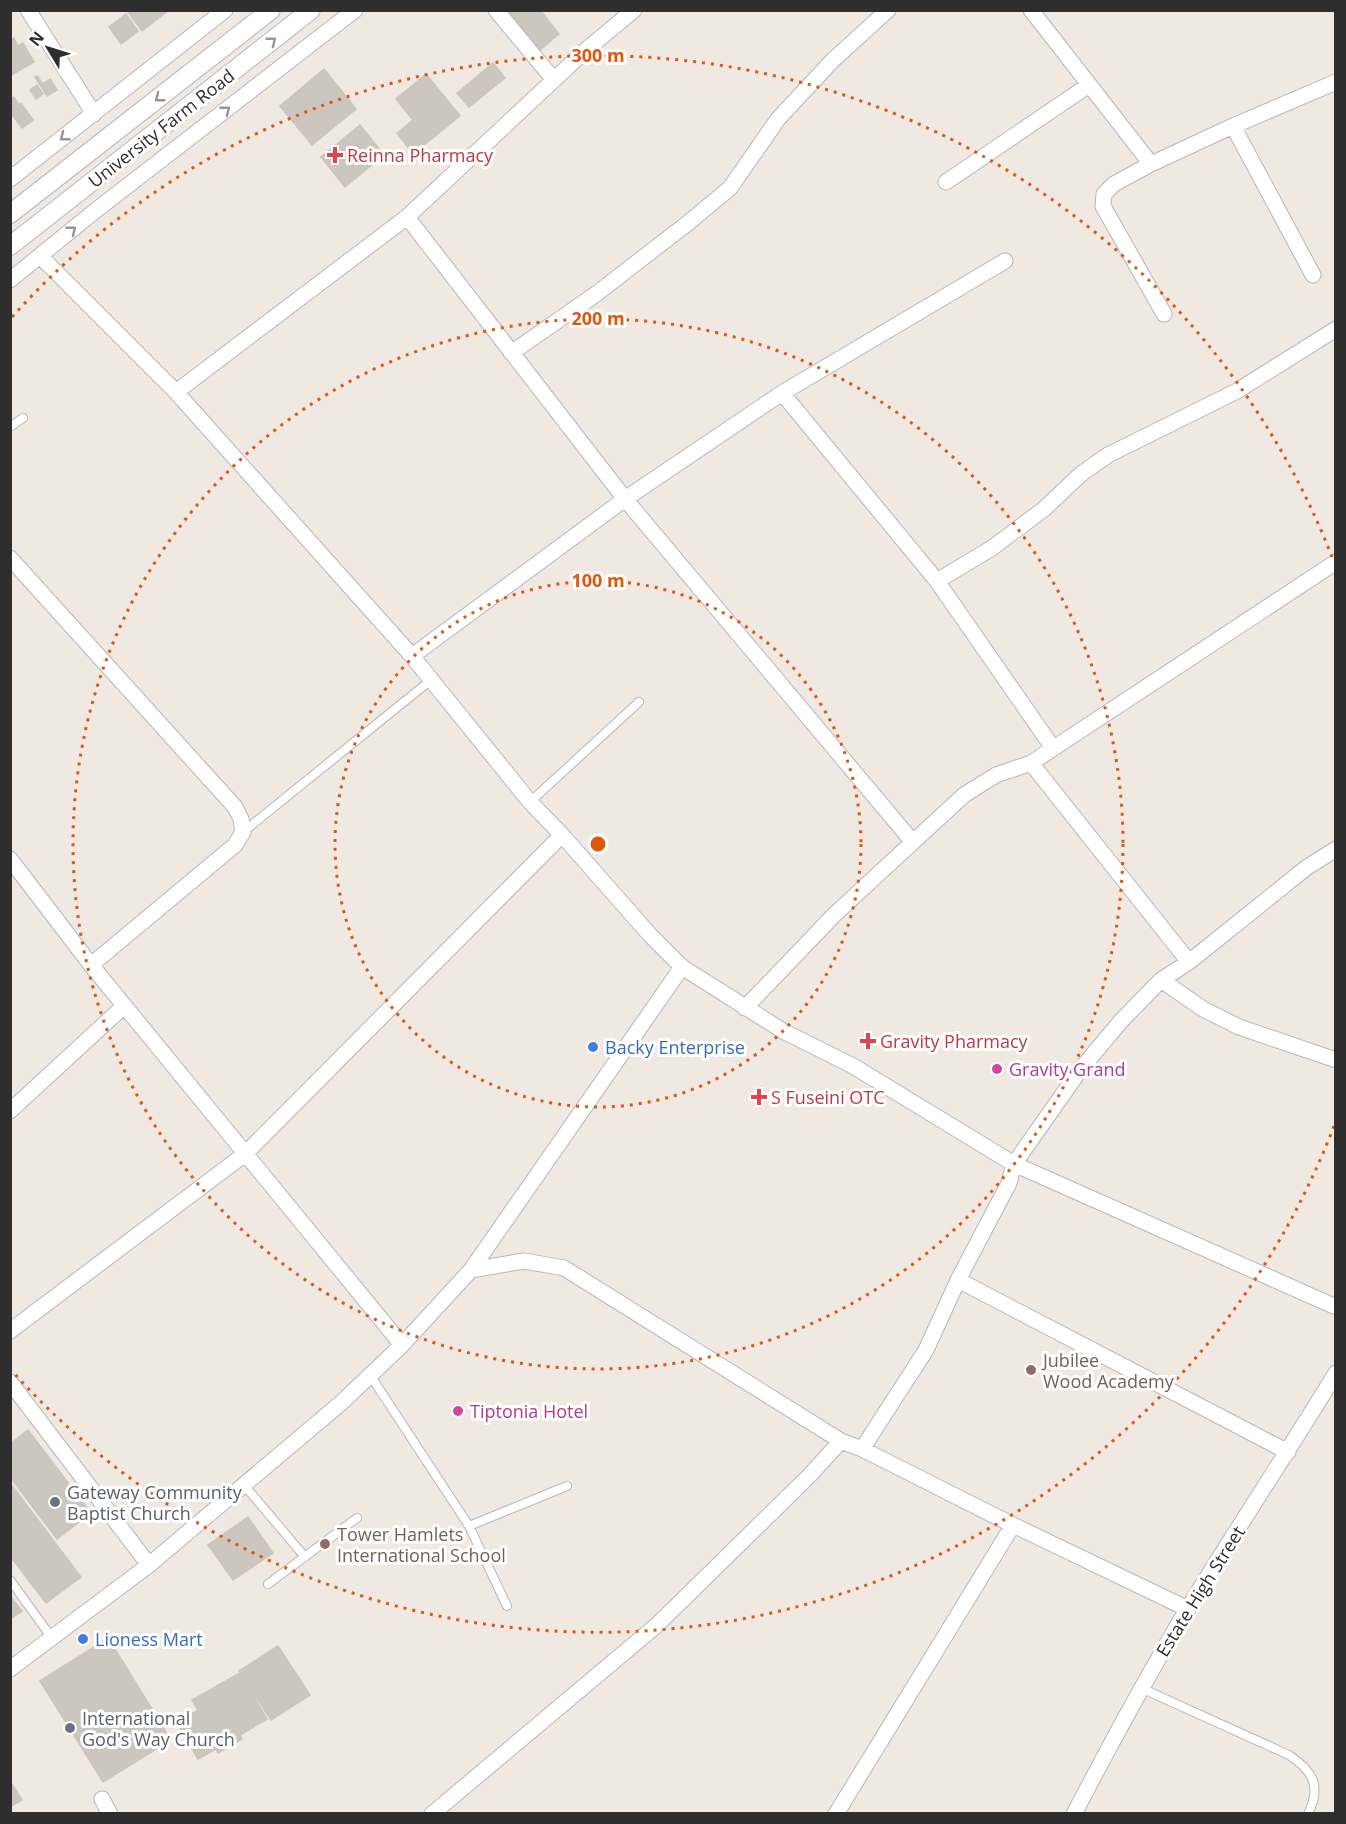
<svg xmlns="http://www.w3.org/2000/svg" width="1346" height="1824" font-family="'Open Sans',sans-serif">
<style>
.building{fill:#cbc7bf;stroke:#cbc5ba;stroke-width:1.5}
.lines{fill:none;stroke-linecap:round;stroke-linejoin:round}
.service-casing{stroke:#b4b7c1;stroke-width:10}
.minor-casing{stroke:#b4b7c1;stroke-width:17}
.tertiary-casing{stroke:#b4b7c1;stroke-width:20}
.service{stroke:#fff;stroke-width:8}
.minor{stroke:#fff;stroke-width:15}
.tertiary{stroke:#fff;stroke-width:18}
.oneway{stroke:#969696}
.ring{fill:none;stroke:#df570e;stroke-width:3;stroke-dasharray:3 6}
.health-dot{fill:#e0444e;stroke:#fff;stroke-width:2}
.shop-dot{fill:#3f7fe0;stroke:#fff;stroke-width:2}
.hotel-dot{fill:#d1479c;stroke:#fff;stroke-width:2}
.education-dot{fill:#8d6e63;stroke:#fff;stroke-width:2}
.worship-dot{fill:#6b7280;stroke:#fff;stroke-width:2}
.labels{text-anchor:middle;dominant-baseline:central;stroke-width:6;stroke-linejoin:round;paint-order:stroke}
.street-label{font-size:18px;fill:#2e2e2e;stroke:#fff}
.health-label{font-size:18px;fill:#be3a42;stroke:#fff;text-anchor:start}
.shop-label{font-size:18px;fill:#366cbe;stroke:#fff;text-anchor:start}
.hotel-label{font-size:18px;fill:#b23c85;stroke:#fff;text-anchor:start}
.education-label{font-size:18px;fill:#785e54;stroke:#fff;text-anchor:start}
.worship-label{font-size:18px;fill:#5b616d;stroke:#fff;text-anchor:start}
.centre{fill:#df570e;stroke:#fff;stroke-width:3}
.ring-label{font-size:18px;text-anchor:middle;font-weight:bold;fill:#df570e;stroke:#fff;stroke-width:6;stroke-linejoin:round;paint-order:stroke}
</style>
<rect width="100%" height="100%" fill="#efe9e1"/>
<path class="building" d="M130,10h39l-27,21 -14,-19z
M513,10h27l19,24 -19,16 -30,-37z
M126,14l12,17 -17,13 -12,-17z
M14,38l4,8 5,-3 11,19 -24,14v-36z
M493,63l12,15 -36,29 -12,-14z
M324,69l32,40 -44,36 -32,-39z
M426,74l34,42 -47,38 -16,-21 16,-13 -17,-21z
M37,76l6,8 7,-5 7,11 -10,6 -12,-19z
M37,85l6,9 -7,5 -6,-9z
M14,97l5,8 -9,4v-10z
M21,103l12,17 -11,8 -12,-16z
M360,125l24,30 -39,32 -24,-30z
M28,1430l63,83 -34,26 -47,-62v-33z
M10,1483l71,94 -35,26 -36,-47z
M248,1517l25,36 -40,27 -25,-35z
M10,1596l12,15 -12,8z
M108,1638l63,102 -68,42 -63,-101z
M278,1646l32,49 -39,25 -32,-49z
M240,1673l27,46 -27,16 2,4 -24,14 -2,-4 -18,10 -21,-36 21,-13 -6,-10z
M10,1781l12,19 -12,7z"/>
<g class="lines">
<defs>
<path id="service" d="M10,427l13,-9
M530,802l109,-100
M243,832l188,-152
M370,1375l99,151 98,-40
M244,1485l61,72
M469,1526l38,80
M10,1580l42,58
M268,1584l89,-66
M1141,1688l148,67c24,16 33,31 19,59"/>
<path id="minor" d="M28,10l66,104
M496,10l58,70
M1031,10l120,154
M1233,126l80,149
M10,179l215,-169
M946,182l143,-97
M407,217l218,282 287,342
M40,256l136,136 236,264 118,146 32,33 88,100 32,32 101,64 70,35 161,98 322,143
M10,280l85,-69 260,-201
M1164,314l-61,-108 1,-12 10,-10 37,-20 82,-38 103,-44
M511,353l85,-59 92,-71 42,-35 48,-69 54,-58 56,-51
M176,392l231,-175 180,-168 47,-39
M782,393l155,188 116,167
M10,558l225,249 6,12 2,13 -8,13 -144,120
M937,581l55,-33 52,-39 37,-35 27,-19 129,-64 99,-62
M412,656l213,-157 157,-106 223,-132
M1031,763l158,199
M10,859l81,106 311,380
M1161,980l42,29 36,18 97,33
M745,1008l90,-94 129,-119 32,-20 35,-12 305,-201
M10,1111l114,-105
M471,1270l53,-9 40,7 277,173 21,8 151,76 175,84
M958,1280l330,172
M10,1331l235,-177 317,-319
M10,1382l139,183
M862,1449l64,-99 32,-70 51,-97 5,-19 66,-94 41,-49 40,-41 28,-18 117,-94 30,-19
M10,1669l139,-104 192,-162 61,-58 69,-75 211,-303
M102,1799l8,15
M432,1814l225,-189 152,-149 32,-35
M836,1814l177,-289
M1074,1814c36,-69 73,-138 113,-204 49,-80 100,-157 149,-237"/>
<path id="tertiary" d="M10,214l261,-204
M10,246l301,-236"/>
</defs>
<use href="#service" class="service-casing"/>
<use href="#minor" class="minor-casing"/>
<use href="#tertiary" class="tertiary-casing"/>
<use href="#service" class="service"/>
<use href="#minor" class="minor"/>
<use href="#tertiary" class="tertiary"/>
</g>
<defs><path id="oneway-chevron" d="M-2-3.5L2.5 0L-2 3.5" fill="none" stroke-width="1.6" stroke-linecap="round" stroke-linejoin="round" transform="scale(1.5)"/></defs>
<g class="oneway">
<use href="#oneway-chevron" transform="translate(272 41) rotate(-38)"/>
<use href="#oneway-chevron" transform="translate(159 98) rotate(142)"/>
<use href="#oneway-chevron" transform="translate(226 110) rotate(-38)"/>
<use href="#oneway-chevron" transform="translate(64 137) rotate(142)"/>
<use href="#oneway-chevron" transform="translate(72 230) rotate(-39)"/>
</g>
<g class="ring">
<circle cx="598" cy="844" r="263"/>
<circle cx="598" cy="844" r="525"/>
<path d="M1334 1126A788 788 0 0 1 12 1371M12 317A788 788 0 0 1 1334 562"/>
</g>
<g class="health-dot">
<path d="M332 146h6v6h6v6h-6v6h-6v-6h-6v-6h6z"/>
<path d="M865 1032h6v6h6v6h-6v6h-6v-6h-6v-6h6z"/>
<path d="M756 1088h6v6h6v6h-6v6h-6v-6h-6v-6h6z"/>
</g>
<g class="shop-dot">
<circle cx="593" cy="1047" r="6"/>
<circle cx="83" cy="1639" r="6"/>
</g>
<g class="hotel-dot">
<circle cx="997" cy="1069" r="6"/>
<circle cx="458" cy="1411" r="6"/>
</g>
<g class="education-dot">
<circle cx="1031" cy="1370" r="6"/>
<circle cx="325" cy="1544" r="6"/>
</g>
<g class="worship-dot">
<circle cx="55" cy="1502" r="6"/>
<circle cx="70" cy="1728" r="6"/>
</g>
<g class="labels">
<g class="street-label">
<text transform="translate(161 128) rotate(-38)">University Farm Road</text>
<text transform="translate(1200 1591) rotate(-58)">Estate High Street</text>
</g>
<g class="health-label">
<text x="347" y="155">Reinna Pharmacy</text>
<text x="880" y="1041">Gravity Pharmacy</text>
<text x="771" y="1097">S Fuseini OTC</text>
</g>
<g class="shop-label">
<text x="605" y="1047">Backy Enterprise</text>
<text x="95" y="1639">Lioness Mart</text>
</g>
<g class="hotel-label">
<text x="1009" y="1069">Gravity Grand</text>
<text x="470" y="1411">Tiptonia Hotel</text>
</g>
<g class="education-label">
<text x="1043" y="1360">Jubilee<tspan x="1043" dy="21">Wood Academy</tspan></text>
<text x="337" y="1534">Tower Hamlets<tspan x="337" dy="21">International School</tspan></text>
</g>
<g class="worship-label">
<text x="67" y="1492">Gateway Community<tspan x="67" dy="21">Baptist Church</tspan></text>
<text x="82" y="1718">International<tspan x="82" dy="21">God's Way Church</tspan></text>
</g>
</g>
<circle cx="598" cy="844" r="9" class="centre"/>
<g class="ring-label">
<text x="598" y="62">300 m</text>
<text x="598" y="325">200 m</text>
<text x="598" y="587">100 m</text>
</g>
<rect width="1346" height="1824" fill="none" stroke="#2e2e2e" stroke-width="24"/>
<g transform="translate(48 48) rotate(308)" stroke="#ffffff" stroke-width="4.5" paint-order="stroke">
<path d="M0-4.5L10 22L0 15L-10 22Z" fill="#2e2e2e"/>
<text y="-9" font-size="16" font-weight="bold" text-anchor="middle" fill="#2e2e2e">N</text>
</g>
</svg>
